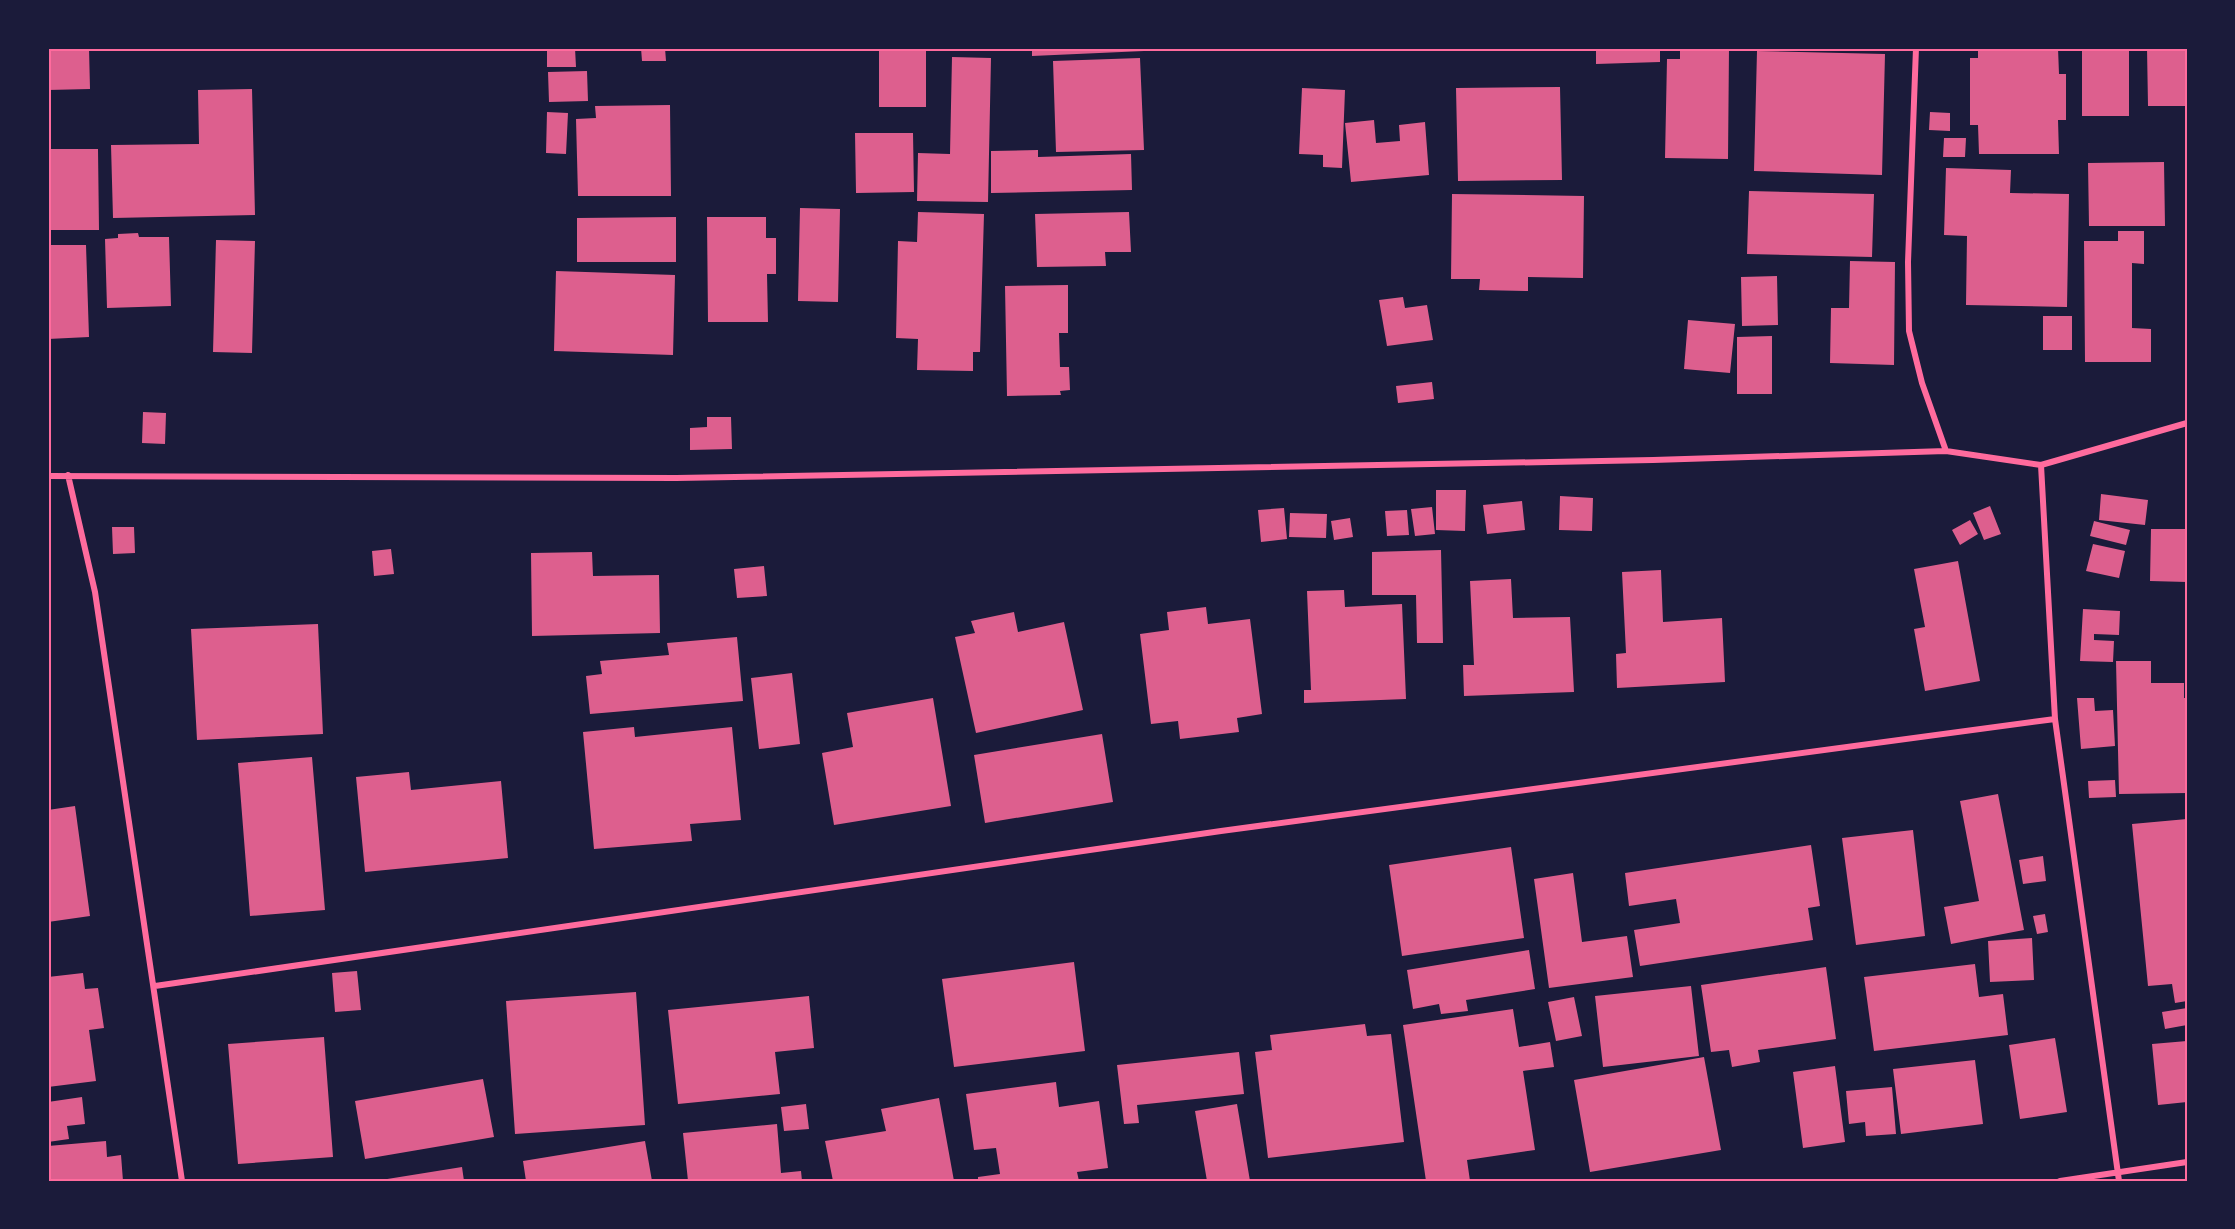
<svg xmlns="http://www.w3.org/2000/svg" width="2235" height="1229" font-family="'Public Sans',sans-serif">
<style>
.building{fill:#dd5f8e}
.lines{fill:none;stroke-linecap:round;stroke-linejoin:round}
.minor{stroke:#ff6b9d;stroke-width:6}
.neatline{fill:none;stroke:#ff6b9d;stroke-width:2}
</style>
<rect width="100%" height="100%" fill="#1b1b3a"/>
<path class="building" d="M48,48h41l1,41 -42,1z
M547,48h28l1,19h-29z
M641,48h24l1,13h-24z
M879,48h47v59h-47z
M945,48h43v2l-43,1z
M1032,48h112v3l-112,5z
M1596,48h64v14l-64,2z
M1680,48h49l-1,111 -63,-1 2,-99h13z
M1978,48h80l1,26h7v46h-8l1,34h-80l-1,-29h-8v-67h8z
M2082,48h47v68h-47z
M2147,48h40v58h-39z
M1757,51l128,3 -3,121 -128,-4z
M952,57l39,1 -3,144 -71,-1 1,-48 32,1z
M1140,58l4,92 -88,2 -3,-91z
M587,71l1,30 -39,1 -1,-30z
M1560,87l2,93 -104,1 -2,-93z
M1302,88l43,2 -3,78 -19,-1v-12l-24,-1z
M252,89l3,126 -142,3 -2,-73 88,-1 -1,-54z
M670,105l1,91h-93l-2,-77 20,-1 -1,-12z
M547,112l21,1 -2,41 -20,-1z
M1930,112l20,1v18l-21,-1z
M1374,120l2,23 24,-2 -1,-16 26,-3 4,53 -78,7 -6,-59z
M855,133h58l1,59 -58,1z
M1944,138h22l-1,19h-22z
M48,149h50l1,81h-51z
M1038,150v7l93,-3 1,36 -141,3v-42z
M2164,162l1,64h-76l-1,-63z
M1946,168l65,2 -1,23 59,1 -2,113 -101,-2 1,-69 -23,-1z
M1749,191l125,3 -2,63 -125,-3z
M1452,194l132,2 -1,82 -55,-1v14l-49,-1 1,-11h-29z
M800,208l40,1 -2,93 -40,-1z
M918,212l66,2 -4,138h-7v19l-56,-1 1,-31 -22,-1 2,-97 19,1z
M1129,212l2,40h-26l1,14 -69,1 -2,-53z
M676,217v45h-99v-44z
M707,217h59v21h10v36h-9l1,48h-60z
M2118,231h26v33l-12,-1v65l19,1v33h-66l-1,-121h34z
M138,233l1,4h30l2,69 -64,2 -2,-69 13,-1v-4z
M216,240l39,1 -3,112 -39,-1z
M48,245h38l3,92 -41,2z
M1850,261l45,1 -1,103 -64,-2 1,-55h18z
M556,271l119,4 -2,80 -119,-4z
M1777,276l1,49 -36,1 -1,-49z
M1068,285v48h-9l1,34h9l1,23 -10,1 1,4 -54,1 -2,-110z
M1403,297l2,11 22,-3 6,35 -46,6 -8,-46z
M2043,316h29v34h-29z
M1688,320l47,4 -5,49 -46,-4z
M1772,336v58h-35v-57z
M1432,382l2,17 -36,4 -2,-17z
M143,412l23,1 -1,31 -23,-1z
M707,417h24l1,32 -42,1v-22l17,-1z
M1436,490h30l-1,41 -29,-1z
M2101,494l47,6 -3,25 -46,-5z
M1560,496l33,2 -1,33 -33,-1z
M1522,501l3,29 -38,4 -4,-29z
M1990,506l11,28 -17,6 -11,-27z
M1432,507l3,27 -20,2 -4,-27z
M1284,508l3,31 -26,3 -3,-32z
M1407,510l2,25 -22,1 -2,-25z
M1290,513l37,1 -1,24 -37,-1z
M1350,518l3,19 -19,3 -3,-19z
M1970,520l8,14 -18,11 -8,-15z
M2094,521l36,9 -4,15 -36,-9z
M112,527h22l1,26 -22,1z
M2151,529h36v53l-37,-1z
M2093,544l32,7 -6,27 -33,-7z
M391,549l3,25 -20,2 -2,-25z
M1441,550l2,93h-26l-1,-48h-44v-43z
M592,552l1,24 66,-1 1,58 -128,3 -1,-83z
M1958,561l22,120 -55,10 -11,-62 11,-2 -11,-58z
M764,566l3,30 -30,2 -3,-29z
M1661,570l2,52 59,-4 3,64 -108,6 -1,-34 10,-1 -4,-81z
M1511,579l2,39 57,-1 4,75 -110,4 -1,-31h11l-4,-84z
M1344,590l1,17 57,-3 4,95 -102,4v-13h7l-4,-99z
M1206,607l2,17 42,-5 12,95 -25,4 2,14 -59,7 -2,-18 -27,3 -11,-90 29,-4 -2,-18z
M2083,609l37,2 -1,24 -25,-1v6l20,1 -1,21 -33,-1z
M1014,612l4,20 46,-10 19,88 -107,23 -21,-96 20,-4 -4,-12z
M318,624l5,110 -126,6 -6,-111z
M737,637l6,64 -153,13 -4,-38 16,-2 -2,-13 69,-6 -2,-12z
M2116,661h35v22h33v15h3v95l-68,1z
M792,673l8,71 -41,5 -8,-71z
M933,698l18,108 -117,19 -12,-72 31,-6 -6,-34z
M2077,698h17l1,13 18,-1 2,36 -34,3z
M634,727l1,10 97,-10 9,93 -51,4 2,17 -98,8 -11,-117z
M1102,734l11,68 -128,21 -11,-68z
M312,757l13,153 -75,6 -12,-153z
M409,772l2,18 90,-9 7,77 -143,14 -9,-95z
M2115,780l1,17 -27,1 -1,-17z
M1998,794l26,136 -73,14 -7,-37 35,-6 -19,-100z
M75,806l15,110 -42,6v-112z
M2187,819v182l-12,2 -3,-19 -24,2 -16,-162z
M1913,830l12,106 -69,9 -14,-107z
M1811,845l9,61 -12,2 5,32 -173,26 -6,-36 46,-7 -4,-24 -47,7 -4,-33z
M1511,847l13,91 -122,18 -13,-91z
M2043,856l3,25 -23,3 -4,-24z
M1573,873l9,69 45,-6 6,41 -84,11 -15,-109z
M2045,914l3,18 -11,2 -4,-18z
M2032,938l2,42 -44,2 -2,-41z
M1529,950l6,39 -69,11 2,11 -27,3 -2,-10 -26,5 -6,-39z
M1074,962l11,89 -131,16 -12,-88z
M1975,964l4,33 24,-3 5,41 -134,16 -10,-74z
M1826,967l10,72 -78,11 2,12 -28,5 -3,-17 -18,2 -10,-67z
M357,971l4,39 -26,2 -3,-39z
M83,973l2,16 13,-1 6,40 -15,2 7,51 -48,6v-110z
M1691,986l8,70 -96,11 -8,-71z
M636,992l9,133 -130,9 -9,-133z
M809,996l5,52 -39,4 5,42 -102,10 -10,-94z
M1574,997l8,39 -26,5 -8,-39z
M2187,1008v17l-22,4 -3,-17z
M1513,1009l6,38 31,-5 4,25 -31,4 12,79 -68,10 3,21h-44l-23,-156z
M1365,1024l2,12 24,-2 13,108 -136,16 -13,-106 17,-2 -2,-15z
M324,1037l9,120 -95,7 -10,-120z
M2055,1038l12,74 -47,7 -11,-74z
M2187,1041v61l-29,3 -6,-61z
M1239,1052l5,42 -107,11 2,18 -15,1 -7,-59z
M1704,1057l17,93 -131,22 -16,-92z
M1975,1060l8,64 -82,10 -8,-65z
M1835,1066l10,76 -42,6 -10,-76z
M483,1079l11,58 -129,22 -10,-58z
M1056,1082l3,25 40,-6 9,67 -31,4 2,9h-101v-4l22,-3 -4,-26 -22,2 -8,-56z
M1892,1087l4,47 -30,2 -1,-14 -16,2 -3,-33z
M82,1097l3,27 -18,2 2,13 -21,3v-40z
M939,1098l15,83h-121l-8,-40 61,-10 -5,-22z
M806,1104l3,25 -25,2 -3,-24z
M1237,1104l13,77h-43l-12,-70z
M777,1124l4,49 20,-2 1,10h-114l-5,-48z
M106,1141l1,16 14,-2 2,26h-75v-35z
M645,1141l7,40h-126l-3,-20z
M462,1167l2,14h-83v-1z"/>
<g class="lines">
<path class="minor" d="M1916,48l-8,214 1,69 13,52 24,68
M2041,465l14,254 64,462
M68,475l27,117 87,589
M48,476l628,2 977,-18 293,-9 95,14 146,-42
M155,986l1066,-155 834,-112
M2060,1181l127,-19"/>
</g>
<rect width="2235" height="1229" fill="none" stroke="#1b1b3a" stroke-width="99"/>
<rect x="50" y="50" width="2136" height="1130" class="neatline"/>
</svg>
